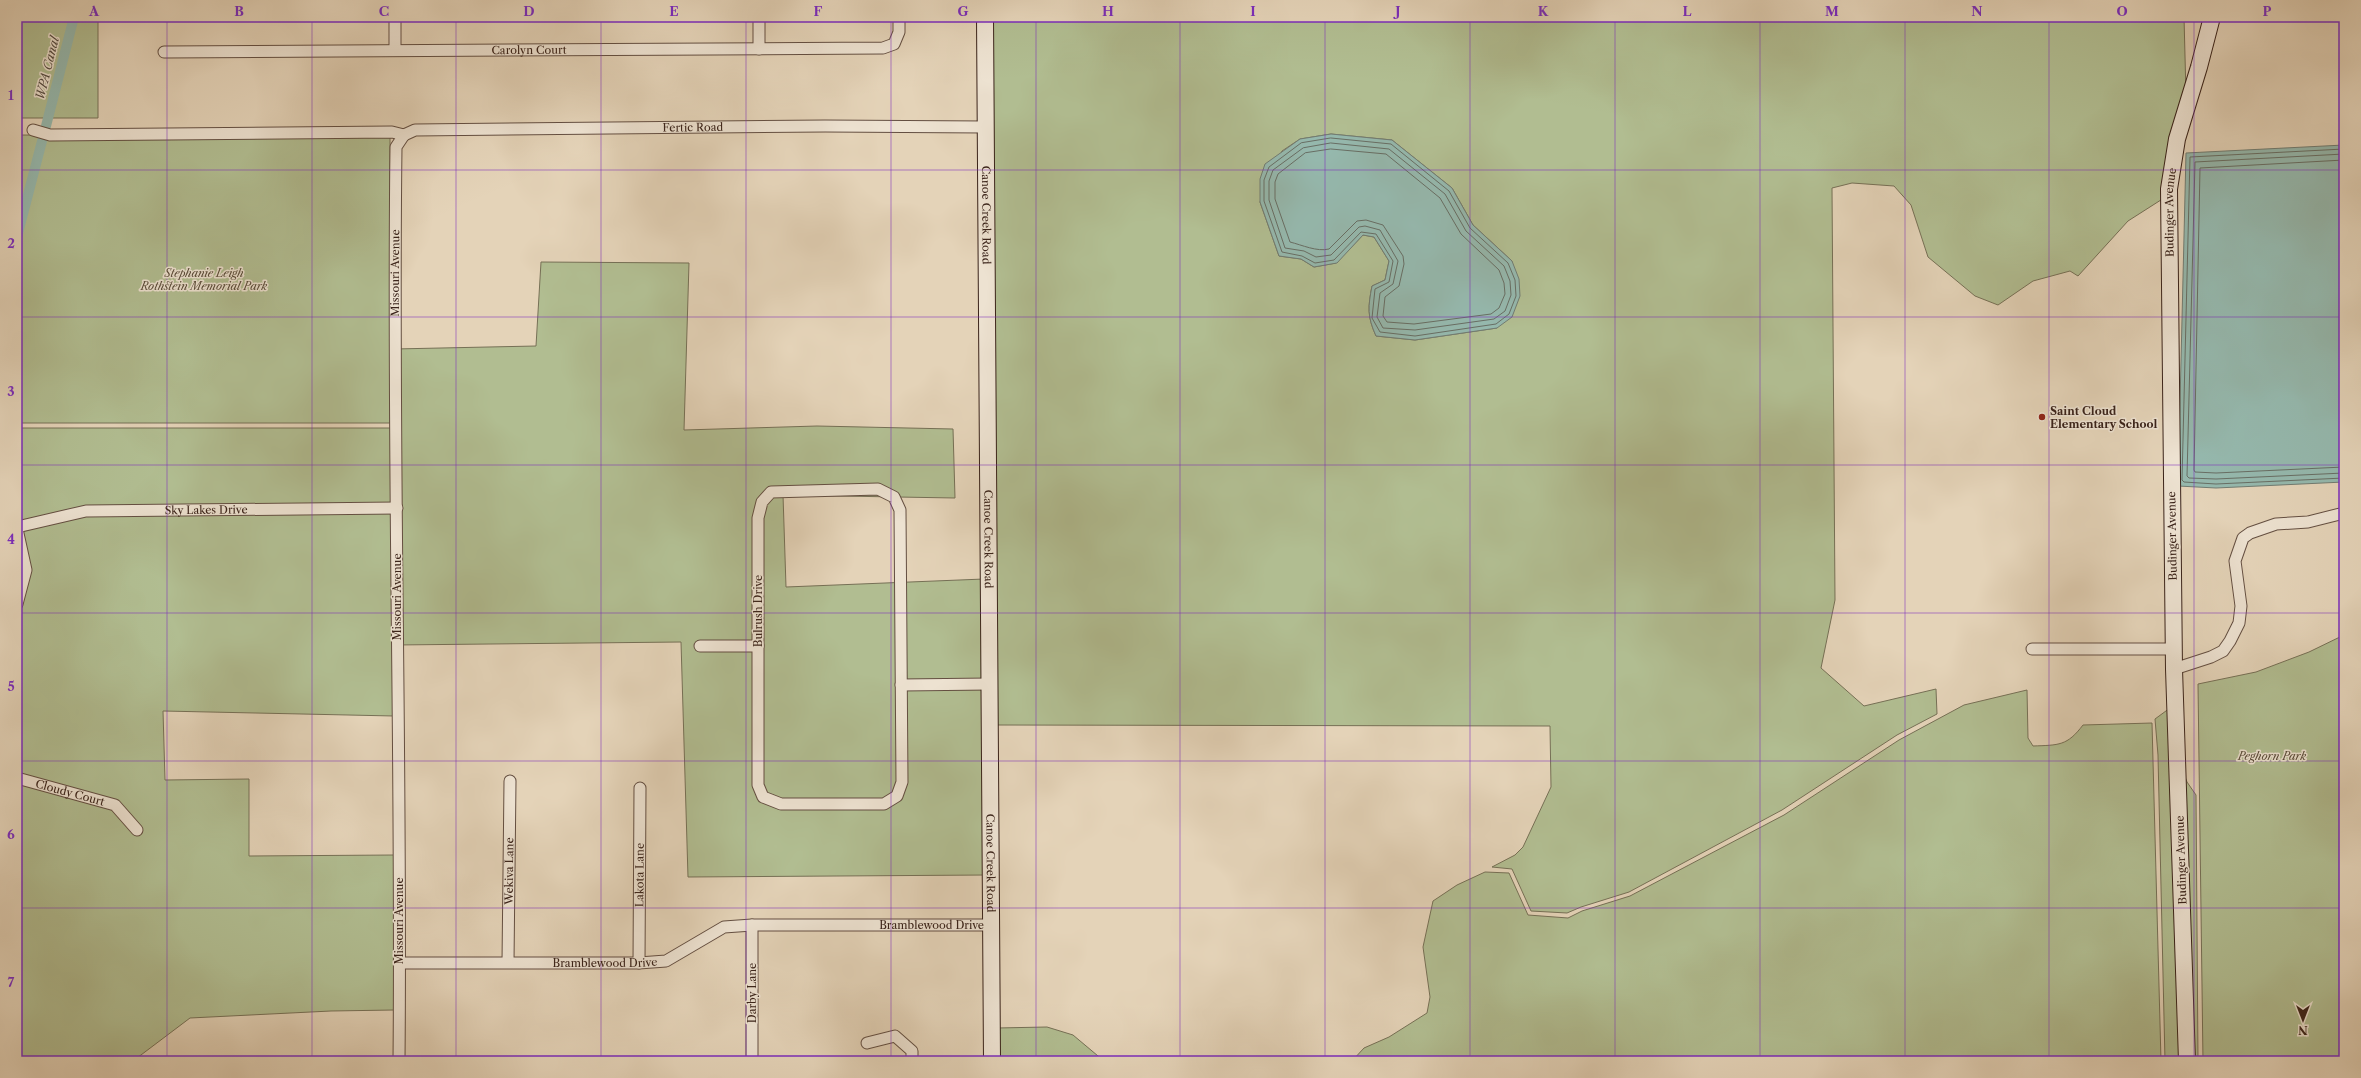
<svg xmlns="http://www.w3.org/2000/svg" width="2361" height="1078" font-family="'Libre Caslon Text',serif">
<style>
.green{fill:#b1bd91;stroke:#767056;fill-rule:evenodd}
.water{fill:#95b8ad;stroke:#717c72}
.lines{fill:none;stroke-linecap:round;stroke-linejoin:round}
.shore{stroke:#686e64;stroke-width:1}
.canal{stroke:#95b8ad;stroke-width:10}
.street-casing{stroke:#644f42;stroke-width:13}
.secondary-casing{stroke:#3a231a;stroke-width:18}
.street{stroke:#ede2d1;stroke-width:11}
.secondary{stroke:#ede2d1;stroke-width:16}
.grid{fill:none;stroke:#7b2cbf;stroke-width:1;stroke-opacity:0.55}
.poi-dot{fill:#8f2418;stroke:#ede2d1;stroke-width:1.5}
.labels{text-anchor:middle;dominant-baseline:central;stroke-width:3;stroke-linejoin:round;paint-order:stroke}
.street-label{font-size:11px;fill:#3a231a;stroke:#ede2d1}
.park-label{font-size:11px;font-style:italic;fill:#584a38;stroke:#ede2d1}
.poi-label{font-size:11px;font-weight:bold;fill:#3a231a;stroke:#ede2d1;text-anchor:start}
.water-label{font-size:12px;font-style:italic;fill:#51483f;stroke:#ede2d1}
.neatline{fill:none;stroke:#7b2cbf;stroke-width:1.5}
.grid-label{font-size:13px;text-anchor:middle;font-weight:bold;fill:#7b2cbf}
</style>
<rect width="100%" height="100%" fill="#e4d3b8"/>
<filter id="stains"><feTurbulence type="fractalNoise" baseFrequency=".005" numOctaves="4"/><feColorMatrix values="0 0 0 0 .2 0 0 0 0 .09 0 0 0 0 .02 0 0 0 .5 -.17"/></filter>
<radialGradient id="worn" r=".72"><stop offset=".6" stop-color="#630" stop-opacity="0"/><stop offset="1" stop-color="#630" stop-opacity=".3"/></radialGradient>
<path class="green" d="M17,17h81v101h-81z
M990,17h1194l2,78 -22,103 -36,23 -50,55 -8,-5 -37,10 -35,24 -23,-9 -47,-39 -17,-52 -17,-19 -42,-3 -20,5 3,412 -14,68 43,38 72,-17 1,25 -40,21 -115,75 -153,82 -48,15 -14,6 -36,-2 -19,-42 -20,-2 23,-12 8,-8 28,-60 -1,-61 -554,-1zM1331,134l61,6 60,48 21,37 39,36 -15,67 -82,12 -39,-4c-9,-20 -8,-29 -4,-50l13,-6 4,-19 -15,-24 -11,-2 -27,28 -22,4 -13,-8 -22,-3 -19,-54 22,-51 18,-12z
M17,135l373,1v287h-373z
M541,262l148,1 -5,167 133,-4 136,3 2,69 -172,-3 3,92 198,-8 3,296 -299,2 -7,-235 -286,3 -1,71 -231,-5 2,69 84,-1v77l145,-1v155l-63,1 -141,7 -57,43h-116v-633h373l2,-1 2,-78 142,-3z
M2344,635v426h-141l-5,-377 58,-12 53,-20z
M2027,690l1,48 5,8c26,-1 34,0 50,-21l69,-2 9,338h-809l12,-13 25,-11 38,-24 3,-16 -7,-50 10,-46 24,-16 28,-13 24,1 19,42 40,3 14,-7 48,-15 154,-81 115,-75 65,-35z
M2170,708l12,353h-17l-7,-306 -3,-36z
M2183,772l4,10 9,13 2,266h-6z
M1047,1027l26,8 31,26h-107v-33z"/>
<path class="water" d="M1331,134l61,6 60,48 21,37 39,36 7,18 1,17 -8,21 -15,11 -82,12 -39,-4c-9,-20 -8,-29 -4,-50l13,-6 4,-19 -15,-24 -11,-2 -26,28 -23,4 -13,-8 -22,-3 -19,-54v-23l5,-15 35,-25z
M2344,145v337l-128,6 -38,-2 8,-333z"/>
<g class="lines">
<path class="shore" d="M1331,138l60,6 58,47 21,37 38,35 7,17 1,16 -7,18 -13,10 -81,12 -35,-4 -8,-14 3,-29 14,-7 4,-21 -17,-27 -15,-2 -27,28 -19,3 -13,-7 -20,-4 -18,-51v-21l5,-13 32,-24z
M1331,143l58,6 56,45 21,37 38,35 6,15 1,14 -6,16 -11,8 -79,11 -32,-2 -6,-11 3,-24 13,-9 5,-23 -18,-31 -15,-4 -6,1 -28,28 -15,2 -12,-6 -19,-3 -16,-48v-19l4,-11 30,-22z
M1331,149l55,5 54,44 21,36 38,36 5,13 1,11 -6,14 -8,6 -77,10 -27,-2 -4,-6 2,-19 14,-11 5,-22 -1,-8 -20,-31 -17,-5 -9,1 -28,28c-12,3 -27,-4 -39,-7l-15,-43v-17l3,-8 27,-21z
M2344,149l-154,8 -8,323 2,2 32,2 128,-6
M2344,154l-149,8 -8,314 2,2 27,1 128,-6
M2344,160l-144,8 -6,302 1,2 21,1 128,-6"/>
<path class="canal" d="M46,126l28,-109
M17,237l25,-96"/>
<defs>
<g id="street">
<path d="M759,17v32"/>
<path d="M395,50v-33"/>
<path id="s1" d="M164,52l719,-4 11,-4 5,-12v-15"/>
<path d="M33,130l17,5 342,-3 12,3"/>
<path id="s2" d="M404,135l11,-5 410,-4 160,1"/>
<path d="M878,489l16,8 6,13 2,272 -5,14 -13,8h-103l-18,-7 -5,-12v-267l4,-16 9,-10z"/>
<path id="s3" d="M17,527l69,-16 311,-3"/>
<path d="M17,529l9,41 -9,34"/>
<path d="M700,646h58"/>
<path d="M2032,649h142"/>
<path d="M2174,669l37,-12 12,-6 7,-10 9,-18 2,-17 -6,-45 8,-23 7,-5 26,-9 32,-2 36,-9"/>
<path d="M901,685l89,-1"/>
<path id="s4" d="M17,778l98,27 22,25"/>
<path d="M752,925v136"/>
<path id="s5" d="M508,962l2,-181"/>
<path id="s6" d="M400,963h239l27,-2 58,-34 28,-2h241"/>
<path id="s7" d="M639,963l1,-175"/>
<path d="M867,1043l28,-7 17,15v10"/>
<path id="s8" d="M399,1061c3,-305 -7,-609 -3,-914l8,-12"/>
</g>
<g id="secondary">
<path id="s9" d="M985,17l7,1044"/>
<path id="s10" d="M2187,1061l-13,-392 -5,-480 8,-50 22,-72 13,-50"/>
</g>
</defs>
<use href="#street" class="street-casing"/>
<use href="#secondary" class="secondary-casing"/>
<use href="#street" class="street"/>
<use href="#secondary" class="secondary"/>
</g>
<path class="grid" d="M167,17v1044M312,17v1044M456,17v1044M601,17v1044M746,17v1044M891,17v1044M1036,17v1044M1180,17v1044M1325,17v1044M1470,17v1044M1615,17v1044M1760,17v1044M1905,17v1044M2049,17v1044M2194,17v1044M17,170h2327M17,317h2327M17,465h2327M17,613h2327M17,761h2327M17,908h2327"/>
<circle class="poi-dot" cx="2042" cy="417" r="4"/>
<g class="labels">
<g class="street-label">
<text stroke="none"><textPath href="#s1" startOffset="365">Carolyn Court</textPath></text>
<text stroke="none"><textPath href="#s2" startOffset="290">Fertic Road</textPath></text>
<text stroke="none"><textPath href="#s10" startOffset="849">Budinger Avenue</textPath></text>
<text stroke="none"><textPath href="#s9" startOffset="198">Canoe Creek Road</textPath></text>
<text stroke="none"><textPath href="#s8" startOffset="788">Missouri Avenue</textPath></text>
<text stroke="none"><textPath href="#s3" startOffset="191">Sky Lakes Drive</textPath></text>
<text transform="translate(2172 536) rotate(-91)">Budinger Avenue</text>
<text stroke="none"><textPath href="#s9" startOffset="522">Canoe Creek Road</textPath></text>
<text transform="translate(397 597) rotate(-90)">Missouri Avenue</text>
<text transform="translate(758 611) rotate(-90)">Bulrush Drive</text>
<text stroke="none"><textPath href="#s4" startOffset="55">Cloudy Court</textPath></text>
<text transform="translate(2181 860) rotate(-92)">Budinger Avenue</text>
<text stroke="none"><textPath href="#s9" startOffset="846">Canoe Creek Road</textPath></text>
<text stroke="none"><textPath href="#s5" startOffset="91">Wekiva Lane</textPath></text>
<text stroke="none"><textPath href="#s7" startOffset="88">Lakota Lane</textPath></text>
<text transform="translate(399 921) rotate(-90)">Missouri Avenue</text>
<text stroke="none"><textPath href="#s6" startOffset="541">Bramblewood Drive</textPath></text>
<text stroke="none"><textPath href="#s6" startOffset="205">Bramblewood Drive</textPath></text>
<text transform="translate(752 993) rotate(-90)">Darby Lane</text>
</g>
<g class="park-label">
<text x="204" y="273">Stephanie Leigh<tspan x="204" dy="13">Rothstein Memorial Park</tspan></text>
<text x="2272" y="756">Peghorn Park</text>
</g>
<g class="poi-label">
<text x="2050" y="411">Saint Cloud<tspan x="2050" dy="13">Elementary School</tspan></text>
</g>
<g class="water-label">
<text transform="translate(47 68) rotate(-76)">WPA Canal</text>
</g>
</g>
<rect width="2361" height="1078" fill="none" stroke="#e4d3b8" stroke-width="44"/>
<g transform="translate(2303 1020) rotate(180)" stroke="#ede2d1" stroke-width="3" paint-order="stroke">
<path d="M0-3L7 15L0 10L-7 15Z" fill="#3a231a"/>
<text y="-6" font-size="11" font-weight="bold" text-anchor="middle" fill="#3a231a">N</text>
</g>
<rect x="22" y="22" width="2317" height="1034" class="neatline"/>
<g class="grid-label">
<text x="94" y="16">A</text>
<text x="239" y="16">B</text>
<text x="384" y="16">C</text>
<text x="529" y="16">D</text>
<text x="674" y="16">E</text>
<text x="818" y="16">F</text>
<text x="963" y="16">G</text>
<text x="1108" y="16">H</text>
<text x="1253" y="16">I</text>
<text x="1398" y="16">J</text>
<text x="1543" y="16">K</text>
<text x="1687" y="16">L</text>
<text x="1832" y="16">M</text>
<text x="1977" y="16">N</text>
<text x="2122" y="16">O</text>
<text x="2267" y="16">P</text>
<text x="11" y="100">1</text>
<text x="11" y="248">2</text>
<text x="11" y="396">3</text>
<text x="11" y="544">4</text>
<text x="11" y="691">5</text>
<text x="11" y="839">6</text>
<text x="11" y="987">7</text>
</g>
<rect width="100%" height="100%" filter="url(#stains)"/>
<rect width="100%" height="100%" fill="url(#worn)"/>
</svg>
